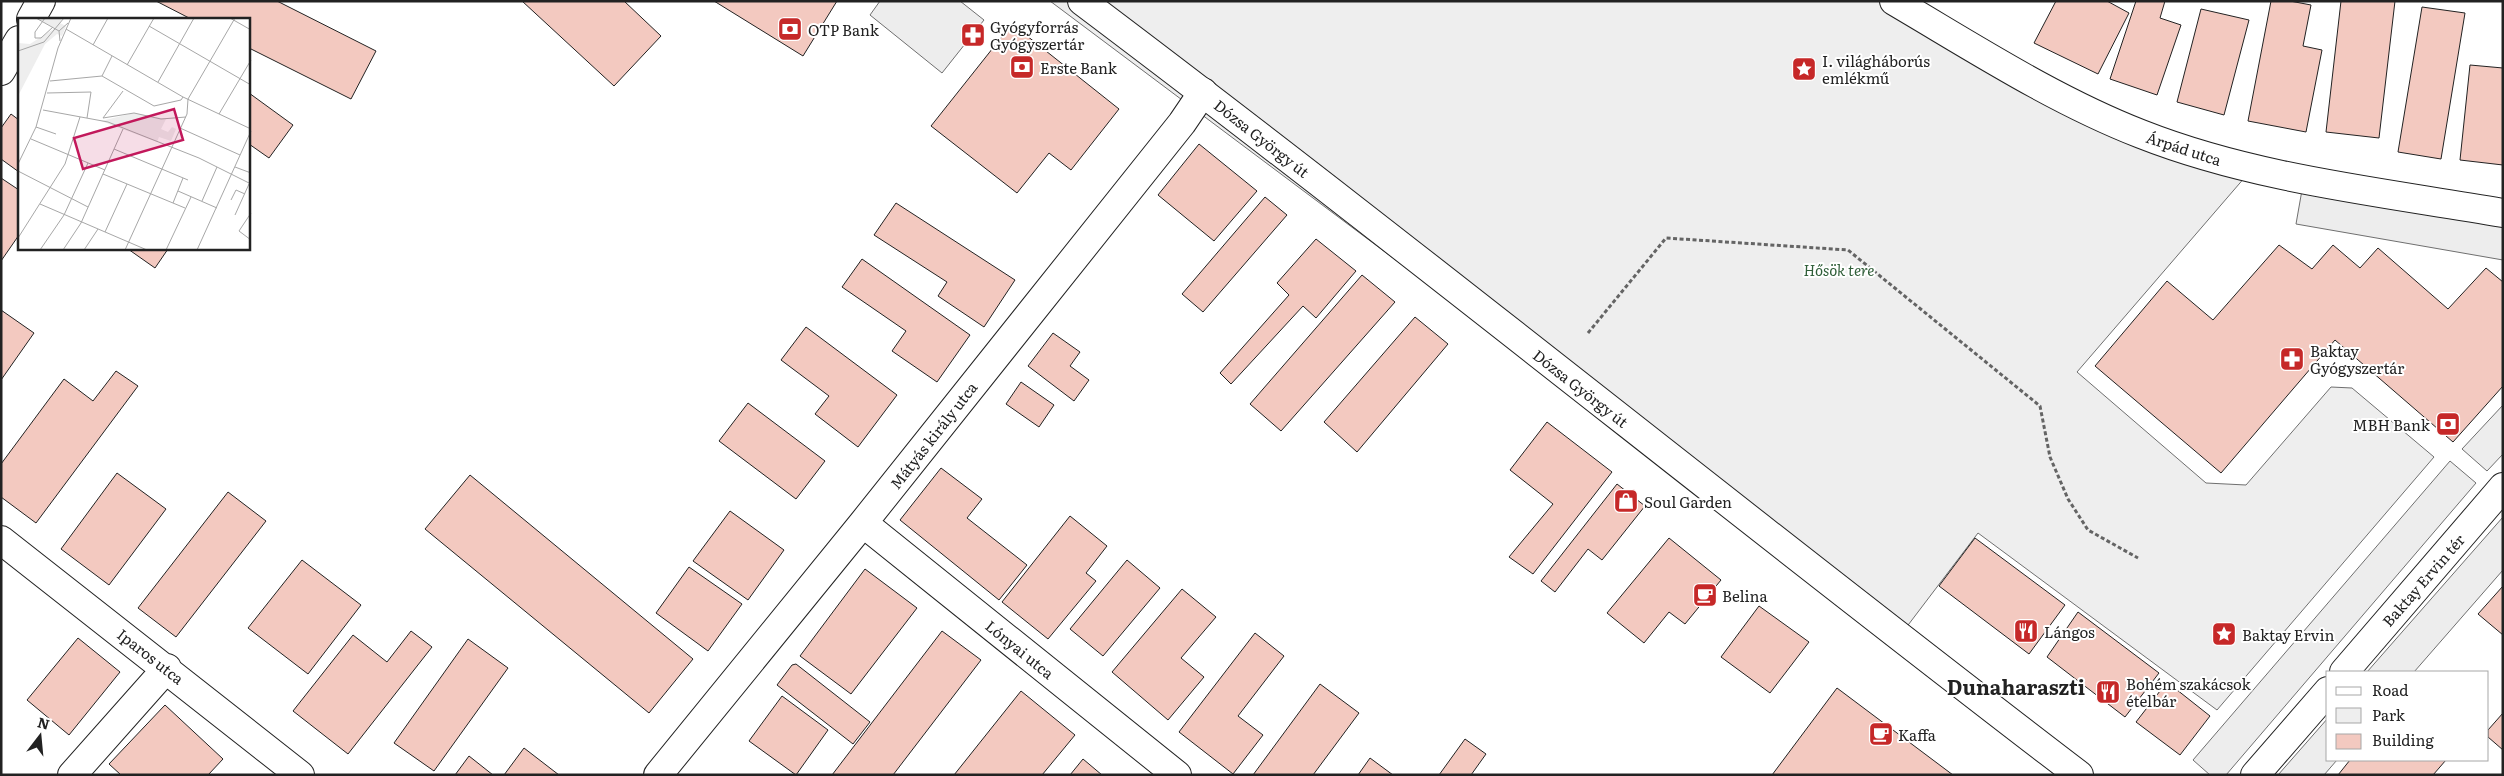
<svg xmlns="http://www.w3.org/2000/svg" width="2504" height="776" font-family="Literata,serif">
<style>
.green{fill:#eee;stroke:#6f6f6f}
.parking{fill:#ededed;stroke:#6f6f6f}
.building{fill:#f3c9c0;stroke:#222}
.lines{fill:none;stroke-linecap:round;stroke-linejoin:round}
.minor-casing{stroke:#222;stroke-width:30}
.secondary-casing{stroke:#222;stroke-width:30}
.path{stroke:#646464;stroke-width:3;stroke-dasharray:4 2.5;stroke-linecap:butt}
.minor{stroke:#fff;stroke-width:28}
.secondary{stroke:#fff;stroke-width:28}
.labels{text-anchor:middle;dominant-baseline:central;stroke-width:4;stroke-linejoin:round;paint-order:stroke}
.poi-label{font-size:15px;fill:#222;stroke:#fff;text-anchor:start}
.street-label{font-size:15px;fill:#222;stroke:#fff}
.park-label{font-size:15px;font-style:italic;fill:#2f5e38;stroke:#fff}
.district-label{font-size:20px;font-weight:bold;fill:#222;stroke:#fff}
.inset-road{fill:none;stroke:#a7a7a7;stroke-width:1}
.view{fill:#c2185b;fill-opacity:0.15;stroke:#c2185b;stroke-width:2.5}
.inset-edge{fill:none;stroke:#222;stroke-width:2.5}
</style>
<rect width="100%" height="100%" fill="#fff"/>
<path class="green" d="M1050,1h844l145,85 213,83 -175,203 129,111 40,2 85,-98 21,1 82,69 -217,253 -239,-177 -79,104z"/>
<path class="parking" d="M880,1h80l24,19 -42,53 -72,-58z
M2302,190l201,35v35l-207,-36z
M2503,405v49l-16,17 -25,-22z
M2450,461l26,22 -250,292h-16l-17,-15z
M2503,517v53l-89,102h-47z
M2328,718v42h9l-13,15h-46z"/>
<path class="building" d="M156,1h121l99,50 -25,48 -102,-51v-29h-58z
M522,1h102l37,35 -47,50z
M714,1h123l-34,55z
M2056,1h51l22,12 -31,61 -64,-31z
M2136,1h29l-5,17 21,7 -24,70 -47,-16z
M2271,1h19l21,4 -8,41 19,4 -16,82 -58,-11z
M2341,1h54l-16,137 -53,-6z
M2422,7l43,6 -24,146 -43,-7z
M2201,9l48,11 -25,95 -47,-13z
M1012,24l107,85 -48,61 -22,-17 -32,40 -86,-67z
M2470,65l33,3v97l-43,-5z
M249,93l44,32 -24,33 -20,-14z
M11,114l8,6v52l-18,-13v-31z
M1199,144l58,47 -43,50 -56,-46z
M1,178l18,12v45l-18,26z
M1265,197l22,18 -84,97 -21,-18z
M896,203l119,77 -31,47 -46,-31 9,-14 -73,-47z
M1316,239l40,32 -40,47 -13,-12 -72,78 -11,-11 69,-78 -12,-12z
M2279,245l33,24 21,-24 27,23 18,-20 70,61 38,-41 17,14v104l-50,56 -118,-102 -114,133 -126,-107 72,-85 46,39z
M128,249h40l-13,19z
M862,259l108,76 -33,47 -45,-31 14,-20 -64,-44z
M1362,275l33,27 -114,129 -31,-27z
M1,310l33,23 -33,47z
M1415,317l33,27 -91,108 -33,-30z
M806,327l91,68 -39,52 -43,-33 14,-18 -48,-36z
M1053,333l27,19 -10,14 19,14 -15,21 -46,-35z
M116,371l22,15 -102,137 -35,-26v-33l63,-85 29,22z
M1021,382l33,23 -15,22 -33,-23z
M748,403l77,58 -29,38 -77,-58z
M1547,422l65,50 -79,102 -24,-17 44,-53 -43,-34z
M941,468l41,31 -15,19 60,47 -28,35 -99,-80z
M117,473l49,36 -57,76 -48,-36z
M470,475l223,184 -44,54 -224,-184z
M1617,484l28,22 -43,54 -14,-11 -33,43 -14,-11z
M228,492l38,29 -90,116 -38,-29z
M730,511l54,39 -36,50 -55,-39z
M1070,516l37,30 -21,27 10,8 -48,58 -46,-37z
M1669,538l52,42 -36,44 -16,-12 -25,31 -37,-30z
M1975,538l90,67 -36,49 -90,-68z
M302,560l59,45 -53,69 -60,-46z
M1127,560l33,28 -57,68 -33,-27z
M689,567l53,37 -34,47 -52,-38z
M865,569l52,39 -66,86 -51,-38z
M2503,586v49l-25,-21z
M1182,589l34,28 -35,41 23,19 -36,43 -56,-48z
M1759,606l50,36 -39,51 -49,-36z
M2078,612l81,61 -34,44 -78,-60z
M411,631l21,16 -84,107 -55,-43 60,-76 34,27z
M942,631l39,29 -88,115h-61z
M1255,633l29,23 -46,60 25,19 -30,39 -54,-42z
M78,638l42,34 -51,63 -42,-35z
M468,639l40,29 -74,103 -40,-28z
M796,664l74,58 -17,22 -76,-59 15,-20z
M2167,682l43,34 -30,39 -44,-33z
M1320,684l39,29 -46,62h-60z
M1837,688l116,87h-181z
M1021,691l54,44 -33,40h-88z
M782,696l46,34 -32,45 -47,-34z
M165,705l58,54 -15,16h-87l-12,-11z
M2503,713v37l-15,-13v-7z
M1465,739l21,15 -15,21h-32z
M524,748l35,27h-55z
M469,756l24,19h-38z
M1370,758l23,17h-35z
M1083,759l19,16h-32z
M2350,760h96l-13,15h-95z"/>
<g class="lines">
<defs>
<path id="minor" d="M1894,1c80,47 160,99 247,133 114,45 241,58 362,79
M31,19l10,-18
M1,71l18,-31
M863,523l314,252
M1,540l299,235
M2344,672l159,-185
M72,775l95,-107
M658,775l205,-252 319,-400 21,-31
M2255,775l73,-84"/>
<path id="secondary" d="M1082,1c336,253 663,519 997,774"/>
</defs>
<use href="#minor" class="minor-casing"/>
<use href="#secondary" class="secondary-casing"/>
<path class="path" d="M1588,333l78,-95 182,12 192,156 10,51 18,42 20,31 50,28"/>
<use href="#minor" class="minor"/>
<use href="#secondary" class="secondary"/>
</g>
<defs>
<symbol id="bank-square" viewBox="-11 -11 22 22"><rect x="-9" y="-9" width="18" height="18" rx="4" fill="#c62828" stroke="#fff"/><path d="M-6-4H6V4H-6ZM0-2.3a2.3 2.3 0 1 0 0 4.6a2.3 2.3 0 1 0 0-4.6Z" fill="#fff"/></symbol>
<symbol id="pharmacy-square" viewBox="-11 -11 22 22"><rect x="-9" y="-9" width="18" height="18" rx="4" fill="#c62828" stroke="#fff"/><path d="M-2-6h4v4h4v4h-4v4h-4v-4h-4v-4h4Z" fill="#fff"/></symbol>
<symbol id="sight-square" viewBox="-11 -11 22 22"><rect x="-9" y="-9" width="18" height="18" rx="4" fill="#c62828" stroke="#fff"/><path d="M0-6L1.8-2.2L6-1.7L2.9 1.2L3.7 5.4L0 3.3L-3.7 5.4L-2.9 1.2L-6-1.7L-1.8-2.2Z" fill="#fff"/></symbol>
<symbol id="shop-square" viewBox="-11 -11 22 22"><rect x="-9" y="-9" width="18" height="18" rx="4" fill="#c62828" stroke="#fff"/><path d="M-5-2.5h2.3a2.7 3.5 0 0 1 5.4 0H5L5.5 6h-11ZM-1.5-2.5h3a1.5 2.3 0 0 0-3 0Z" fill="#fff"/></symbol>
<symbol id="cafe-square" viewBox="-11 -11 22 22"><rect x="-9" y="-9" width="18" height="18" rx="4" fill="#c62828" stroke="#fff"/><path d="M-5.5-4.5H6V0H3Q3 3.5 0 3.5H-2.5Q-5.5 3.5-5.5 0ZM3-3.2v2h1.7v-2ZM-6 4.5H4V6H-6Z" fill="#fff"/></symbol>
<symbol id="restaurant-square" viewBox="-11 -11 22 22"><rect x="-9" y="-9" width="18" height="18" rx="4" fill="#c62828" stroke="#fff"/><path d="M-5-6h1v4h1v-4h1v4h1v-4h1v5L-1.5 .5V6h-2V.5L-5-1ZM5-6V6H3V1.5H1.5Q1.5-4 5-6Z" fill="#fff"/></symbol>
</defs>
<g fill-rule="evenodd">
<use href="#bank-square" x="776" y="15" width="28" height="28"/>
<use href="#pharmacy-square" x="959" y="21" width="28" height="28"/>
<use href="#bank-square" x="1008" y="53" width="28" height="28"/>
<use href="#sight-square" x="1790" y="55" width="28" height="28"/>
<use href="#pharmacy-square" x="2278" y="345" width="28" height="28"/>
<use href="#bank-square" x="2434" y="410" width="28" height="28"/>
<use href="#shop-square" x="1612" y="487" width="28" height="28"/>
<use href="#cafe-square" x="1691" y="581" width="28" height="28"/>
<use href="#restaurant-square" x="2012" y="617" width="28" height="28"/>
<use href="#sight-square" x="2210" y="620" width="28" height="28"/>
<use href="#restaurant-square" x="2094" y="678" width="28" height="28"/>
<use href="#cafe-square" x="1867" y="720" width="28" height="28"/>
</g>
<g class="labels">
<g class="poi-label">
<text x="990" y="26">Gyógyforrás<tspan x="990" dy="17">Gyógyszertár</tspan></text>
<text x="808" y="29">OTP Bank</text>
<text x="1822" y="60">I. világháborús<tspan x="1822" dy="17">emlékmű</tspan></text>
<text x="1040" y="67">Erste Bank</text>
<text x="2310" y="350">Baktay<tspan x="2310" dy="17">Gyógyszertár</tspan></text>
<text x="2430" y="424" text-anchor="end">MBH Bank</text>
<text x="1644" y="501">Soul Garden</text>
<text x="1722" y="595">Belina</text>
<text x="2044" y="631">Lángos</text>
<text x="2242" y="634">Baktay Ervin</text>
<text x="2126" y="683">Bohém szakácsok<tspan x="2126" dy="17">ételbár</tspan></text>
<text x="1898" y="734">Kaffa</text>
</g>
<g class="street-label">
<text transform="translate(1262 138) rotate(38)">Dózsa György út</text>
<text transform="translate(2184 148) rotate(18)">Árpád utca</text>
<text transform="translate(1581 388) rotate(38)">Dózsa György út</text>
<text transform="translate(933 435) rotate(-52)">Mátyás király utca</text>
<text transform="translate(2423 580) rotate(-49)">Baktay Ervin tér</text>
<text transform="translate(1020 649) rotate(39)">Lónyai utca</text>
<text transform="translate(151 656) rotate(38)">Iparos utca</text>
</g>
<g class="park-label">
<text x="1839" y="269">Hősök tere</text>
</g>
<g class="district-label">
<text x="2016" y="686">Dunaharaszti</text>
</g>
</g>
<g transform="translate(18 18)">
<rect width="232" height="232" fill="#fff"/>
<path d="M18,0h26l-2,5 6,3 -4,10 -5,-2 -12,10 -27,52v-53l12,1 25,-16zM116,95l32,6 -5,10 7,3 4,-5 4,2 -5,12 -12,-4 -2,5 -56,-21z" fill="#eee"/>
<path class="inset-road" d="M18,0l23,13M27,0l-10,14v6h6l12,-11M212,0l21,12M131,8l102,59M48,11l117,68 68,32M42,23l-1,-10 9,-8M75,27l15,-27M0,33l26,-9 20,-24M109,47l27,-47M84,58l52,30 27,-6 2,-3M84,58l10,-20M32,63l52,-5M140,64l36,-64M29,75l44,-1 -4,26M25,92l65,12 91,36 52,26M201,96l32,-54M85,100l31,-5 27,6 25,-2M85,100l20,-27M18,109l20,7M162,110l60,27M13,121l74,31M96,131l74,31M0,146l18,-37 22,-79 13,-30M217,149l16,6M0,153l70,36M85,156l82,34M160,173l39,17M213,182l5,-10 9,4M184,183l15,-34M155,185l10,-25M22,186l107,46M233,195l-12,18 12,9M217,197l14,-31M87,214l22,-48M0,220l47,-74 15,-47M22,232l24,-35 24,-52M45,232l18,-27 42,-94M66,232l14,-21M107,232l62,-136 1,-15 47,-81M148,232l25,-53M179,232l54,-119"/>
<path class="view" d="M156,91l9,31 -100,29 -9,-31z"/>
<rect width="232" height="232" class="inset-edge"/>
</g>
<rect width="2504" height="776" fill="none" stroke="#222222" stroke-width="5"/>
<rect x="2326" y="671" width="162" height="90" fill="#ffffff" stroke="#a7a7a7"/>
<rect x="2336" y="687" width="25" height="8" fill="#ffffff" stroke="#a7a7a7"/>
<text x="2372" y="696" font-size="15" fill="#222222">Road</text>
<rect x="2336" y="708" width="25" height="15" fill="#eeeeee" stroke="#a7a7a7"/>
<text x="2372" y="721" font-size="15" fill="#222222">Park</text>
<rect x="2336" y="734" width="25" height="15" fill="#f3c9c0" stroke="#a7a7a7"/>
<text x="2372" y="746" font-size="15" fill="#222222">Building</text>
<g transform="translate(40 736) rotate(16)" stroke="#ffffff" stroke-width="4" paint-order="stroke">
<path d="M0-4L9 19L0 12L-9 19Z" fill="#222222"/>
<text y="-8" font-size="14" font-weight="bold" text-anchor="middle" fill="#222222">N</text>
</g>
</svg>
